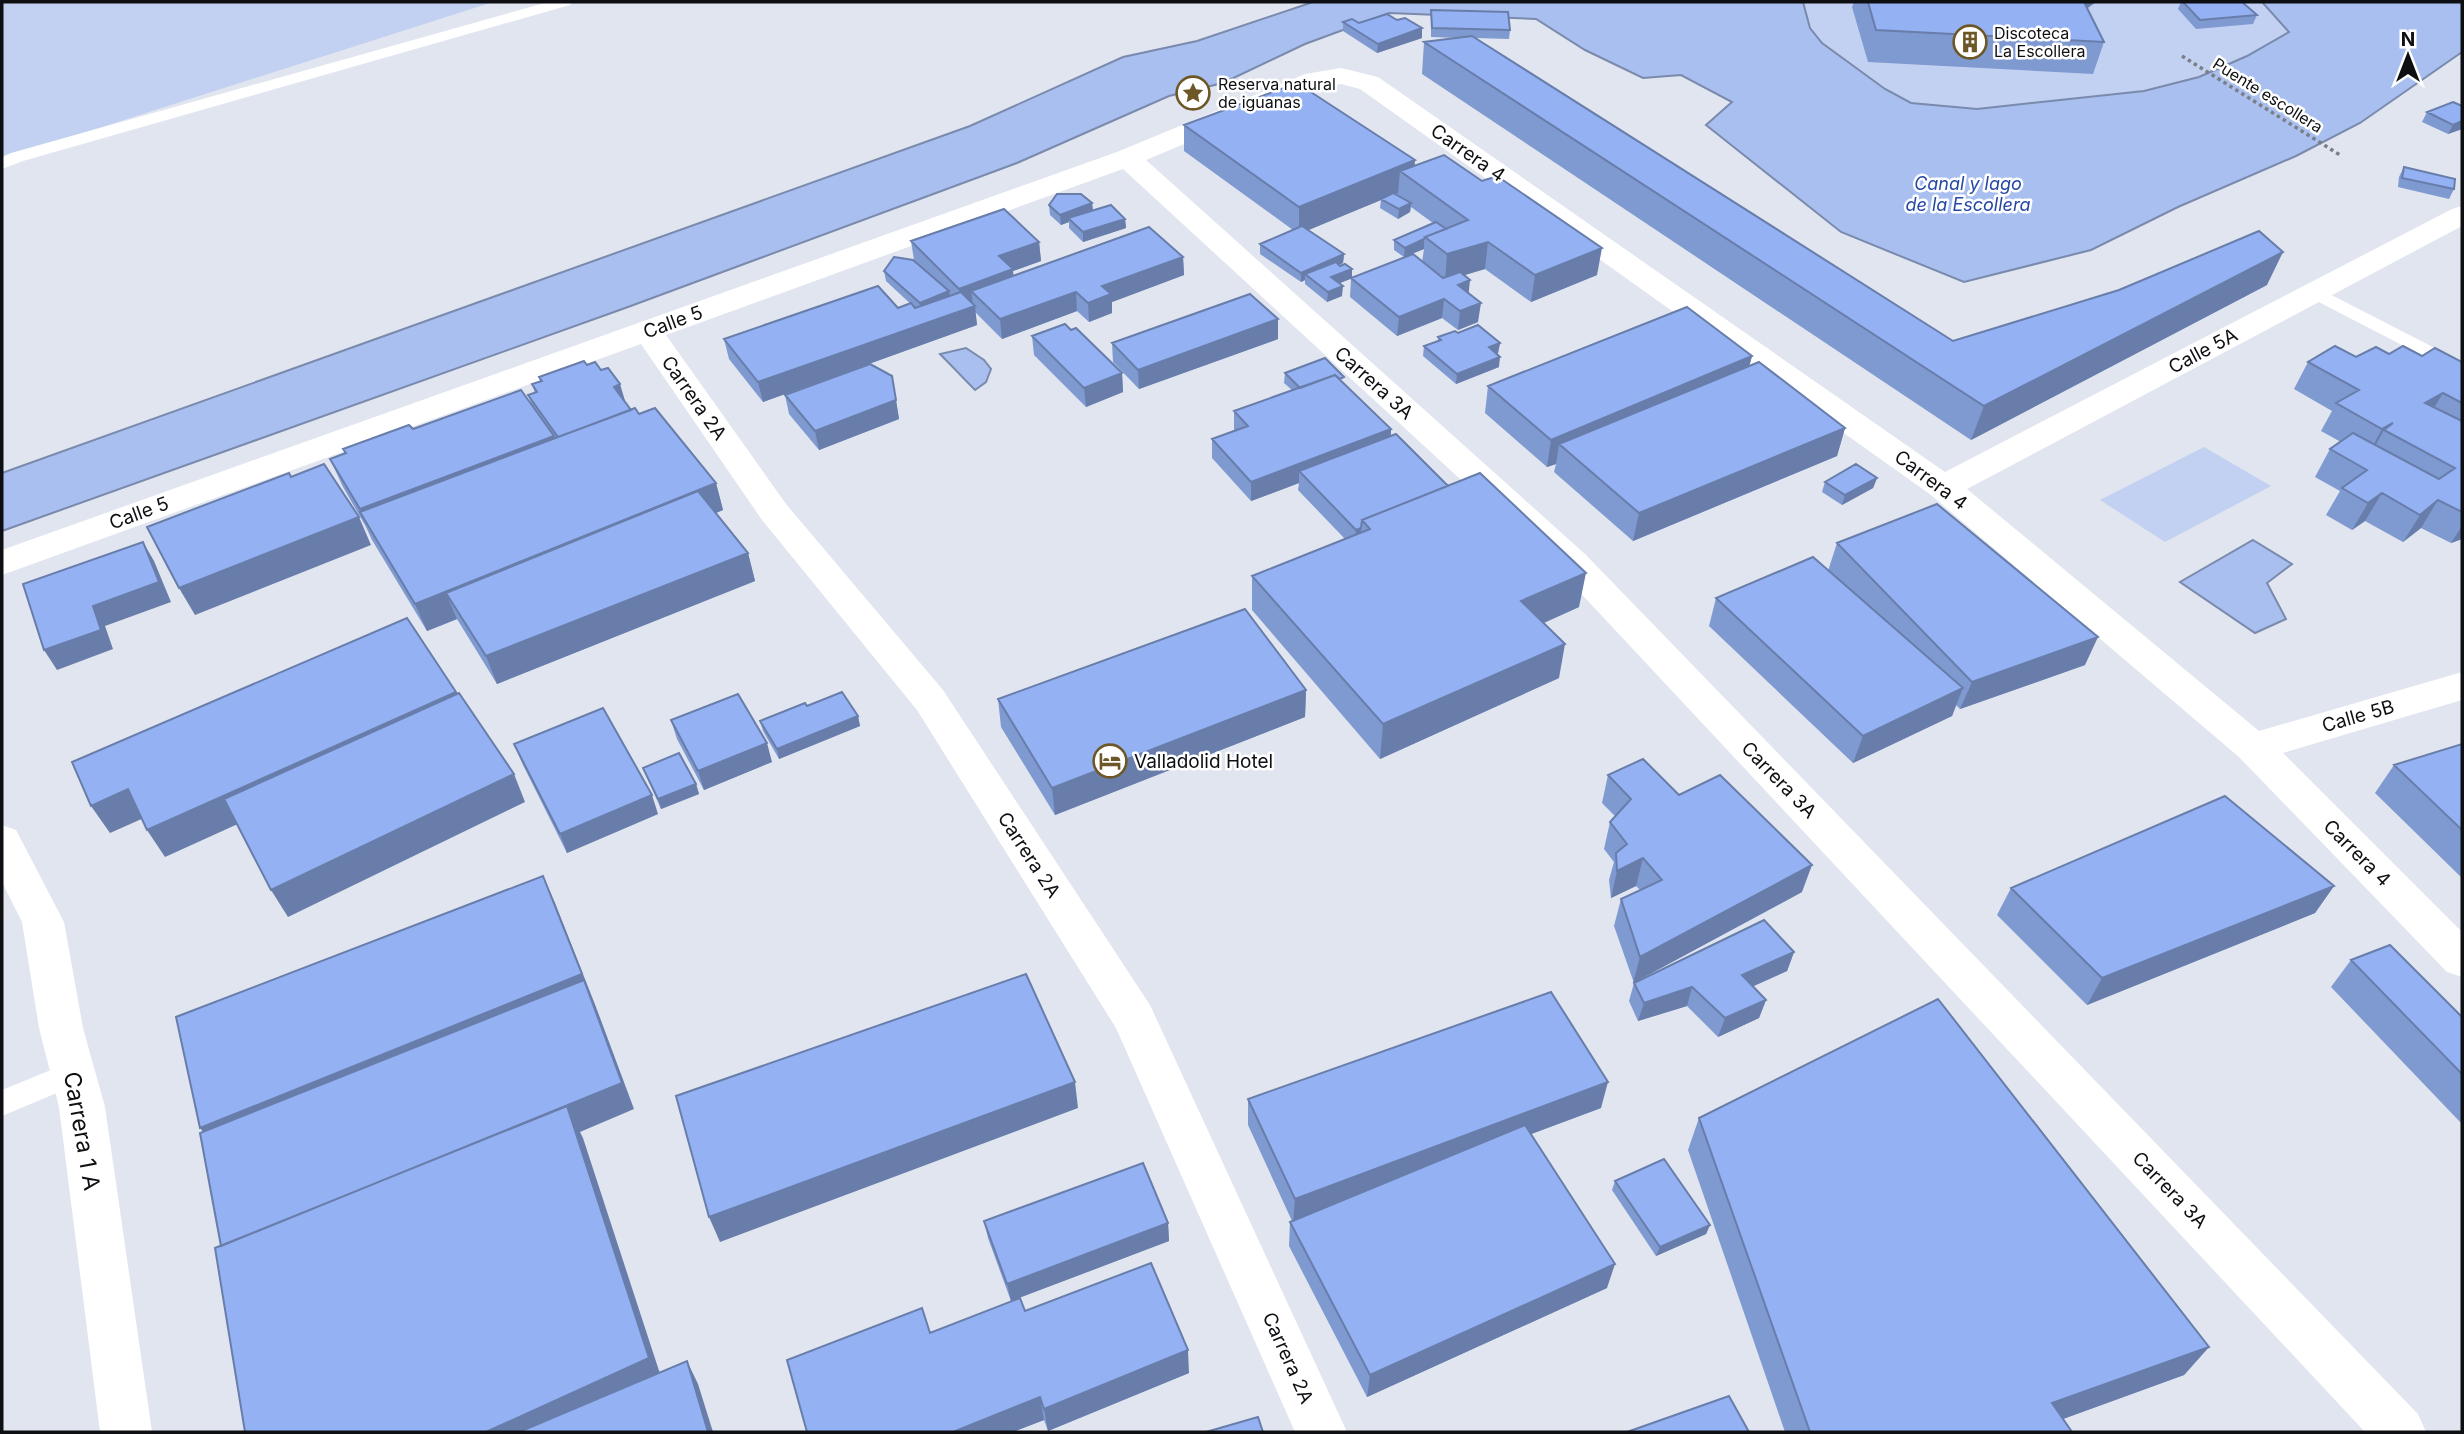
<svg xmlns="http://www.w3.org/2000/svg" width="2464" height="1434" font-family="Inter,sans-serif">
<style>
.green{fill:#c2d1f1}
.water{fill:#a8bff0;stroke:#7a8aad;stroke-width:2}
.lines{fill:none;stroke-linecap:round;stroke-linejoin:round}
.path{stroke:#7b7e85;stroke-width:3.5;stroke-dasharray:3.5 3.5;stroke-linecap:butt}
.lane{fill:#fff;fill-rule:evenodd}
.street{fill:#fff;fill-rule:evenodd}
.wall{fill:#7f99d1;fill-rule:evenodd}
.shaded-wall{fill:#687daa}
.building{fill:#94b2f3;stroke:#687daa;stroke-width:2}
.labels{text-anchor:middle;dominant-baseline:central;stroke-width:5;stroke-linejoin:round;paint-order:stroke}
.far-poi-label{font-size:16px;fill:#0e0f12;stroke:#fff;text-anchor:start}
.far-street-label{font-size:16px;fill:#0e0f12;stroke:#fff}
.far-water-label{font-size:18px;font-style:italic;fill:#2548a4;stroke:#fff}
.street-label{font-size:19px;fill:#0e0f12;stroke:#fff}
.poi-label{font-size:19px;fill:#0e0f12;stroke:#fff;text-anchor:start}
.near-street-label{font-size:23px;fill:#0e0f12;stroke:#fff}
</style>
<rect width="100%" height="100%" fill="#e0e5ef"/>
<path class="green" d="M2,2h491l-491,157z
M1803,2h459l27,30 -42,24 -48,21 -55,14 -167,18 -66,-6 -26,-14 -63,-46 -12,-15z
M2204,447l67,39 -106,56 -65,-42z"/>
<path class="water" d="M1313,2h490l7,26 12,15 63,46 26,14 66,6 167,-18 55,-14 48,-21 42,-24 -27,-30h200v50l-102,71 -64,33 -118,51 -87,43 -127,32 -123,-50 -135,-107 26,-23 -51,-27 -38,3 -58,-28 -49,-31 -147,-6 -84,31 -82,39 -54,13 -152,67 -389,144 -626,224v-58l968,-347 153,-69 74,-16z
M966,348l18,12 7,9 -5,13 -11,8 -35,-36z
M2253,540l39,24 -25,19 19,36 -31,14 -75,-51z"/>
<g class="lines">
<path class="path" d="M2182,56l158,99"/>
<path class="lane" d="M548,2h24l-2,3 -547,156 -21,8v-12l9,-4z
M2314,286l148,76v14l-155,-80 -3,-4 3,-4z
M73,1061l10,3 4,9 -4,9 -81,34v-26z"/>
<path class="street" d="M1341,68l37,9 567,395 507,-263 10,-3v20l-495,263 292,242 203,-59v28l-179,53 179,179v45l-15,-5 -208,-215 -308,-262 -571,-406 -19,-5 -21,3 -174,73 439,394 833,860 8,18h-61l-806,-862 -436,-401 -457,166 120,169 157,186 207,315 197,427h-52l-179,-404 -199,-318 -155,-190 -121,-176 -639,231v-25l1115,-398 188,-78z
M2,825l14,5 48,92 19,106 22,79 47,325h-52l-41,-325 -20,-79 -17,-106 -20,-40z"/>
</g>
<path class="wall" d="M1854,2h242l-9,6 17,34 -11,32 -225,-12 -16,-55z
M2181,2h61l15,13 -4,9 -57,5 -18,-20z
M1431,10l79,20 -1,9 -33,-1 477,303 314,-56 -296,155 -549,-366 2,-32 34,-4 -27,-1z
M1343,22l16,1 63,15 -45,15 -34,-22z
M2462,106v23l-14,5 -26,-12 5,-10z
M1184,125l231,40 182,110 -66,27 -46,-33 -21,6 14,47 -20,8 -16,-12 -45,18 -47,-39 1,-18 -12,4 3,13 -15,6 -22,-18v-4l-4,2 -41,-28v-10l33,-14 -109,-79zM1381,200l-1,8 18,11 12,-7 1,-5 22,16 -39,17v10l10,7 20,-8 -2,13 -70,15v-8l-13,-4 4,-2 1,-9 -36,-24z
M2404,167l50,22 -5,10 -51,-12 1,-10z
M1092,203l1,7 32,9 1,9 -43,14 -14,-14v-6l-8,3 -11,-10 -1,-10z
M911,241l128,1 2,19 -28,10v5l170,-19 1,18 -72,27v11l-23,9 -12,-11 -75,28 -27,-27 2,13 -214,77 -34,-43 -5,-20 174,-31h17l-29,-27 -2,-10 30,-11z
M1278,319v20l-139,50 -26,-27 -1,-19z
M1458,333l42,10 -2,10 -2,1 3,13 -43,17 -33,-28 1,-10 14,-5v-4z
M1032,336l90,37 1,19 -37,15 -52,-52z
M2389,354l33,2 40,6v177l-11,4 -30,-15 -18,14 -38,-21 -13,9 -26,-15 14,-24 -25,-14 15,-28 11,-7 -20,-11 11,-20 -38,-22 14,-27z
M1752,356l-3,10 96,62 -8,28 -204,85 -79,-69 2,-8 -9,3 -62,-54 3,-27z
M587,365l38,37 6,8 8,4 77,69 7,27 -7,3 32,40 7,28 -258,103 -40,-65 -30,12 -55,-91 -6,-13 -23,-40 -13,-28 15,-5 -2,-5 70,-20 119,-24 -4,-10 7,-2 -3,-9 8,-2 -1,-5z
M1285,373l59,10 47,46v7l57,50 131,121 -35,16 15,55 -179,81 -128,-149v-34l93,-37 -47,-49 1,-7 -48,18 -39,-43v-19l22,-9v-19l58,-21 -8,-7z
M892,376l7,43 -80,31 -30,-36 -4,-19z
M1877,478l-4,10 -31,17 -20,-13 3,-10z
M1837,543l248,122 -125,44 -4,-4 -4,11 -99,47 -144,-137 7,-28 112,-27z
M1306,690l-1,27 -250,98 -54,-88 -3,-28z
M807,706l51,10 2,10 -81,33 -16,-28 -3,-10z
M671,720l101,42 -68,28 -27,-51z
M514,744l144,70 -91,39 -45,-90z
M2462,744v134l-87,-85 19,-28z
M643,768l53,16 3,10 -38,15z
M1608,775l71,20 123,97 -163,88 155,-28 -7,19 -34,15 13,14 -7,18 -41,19 -31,-31 -49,15 -9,-20 5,-18 -20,-57 7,-27 19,-9 -4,-4 -25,12 -2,-18 5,-18 -10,-13 6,-27 5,-6 -13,-13z
M2334,886l-19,27 -228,92 -90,-90 14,-27z
M2351,960l111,57v107l-131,-137z
M1248,1099l353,9 -70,26 76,154 -240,109 -78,-151 1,-24 2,-1 -44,-96z
M1699,1118l510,229 -25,28 -121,44 9,13h-287l-97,-282z
M1615,1181l95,44 -4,9 -50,22 -44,-66z
M984,1221l184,2 1,18 -158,60 -23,-63z
M1025,1311l164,62 -141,58 -4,-11 -31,12h-206l123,-99z"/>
<path class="shaded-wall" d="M2075,2h21l-28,20z
M1422,28v10l-45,15 1,-9z
M2462,121v8l-14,5 5,-9z
M1415,160l-1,21 -14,-10 -2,22 -99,41v-27z
M1092,203l1,10 -25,5 1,4 -8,3 -1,-10z
M1411,203l-1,9 -12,7 1,-10z
M1125,219l1,9 -43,14v-10z
M1424,239v10l-20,8 1,-9z
M1039,242l2,19 -28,10 2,17 -44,3 2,13 -12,4 -2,-19 40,-33z
M1488,242l-3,27 -40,12 2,-27z
M1602,248l-5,27 -66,27 4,-27z
M2283,252l-16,33 -296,155 13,-34z
M1344,254l-1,9 -33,15 -5,-4v6l-4,2v-9z
M1183,257l1,18 -72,27v11l-23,9 -1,-19 14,-17z
M1352,269v9l-21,9v-10z
M1470,280l-2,19 -10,-14z
M1343,286l-1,10 -15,6 1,-10z
M949,291l2,10 -30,12 -1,-10z
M1076,292l1,19 -75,28 -2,-20z
M1444,299l-2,19 -45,18 2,-19z
M1481,303l-3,19 -20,8 2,-19z
M975,306l2,19 -214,77 -5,-20z
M1278,319v20l-139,50 -1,-19z
M1500,343l-2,10 -10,4 1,-10z
M1752,356l-7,27 -186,61 -3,20 -9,3 4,-27z
M1500,357l-1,10 -43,17 1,-10z
M1122,373l1,19 -37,15 -2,-19z
M620,384l6,20 -12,-17z
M2443,393l-16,27 -2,-17z
M896,400l3,19 -80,31 -4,-19z
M2393,423l-9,7 -14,25 -3,2 15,-28z
M1845,428l-8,28 -204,85 6,-28z
M1391,429l-1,19 -91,23v12l-48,18v-19z
M554,436l10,28 -198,58 -6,-13z
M1877,478l-4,10 -31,17 3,-10z
M716,483l7,27 -262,108 -15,-25 11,26 -30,12 -12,-27z
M2382,493l-17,28 -13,9 16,-27z
M2438,500l-17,28 -18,14 17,-27z
M359,517l12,28 -176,70 -16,-27z
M2462,526v13l-11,4z
M1361,528l-1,20 -5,2 1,-20z
M143,542l11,19 17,41 -66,24 8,23 -56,21 -13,-20z
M748,553l7,28 -258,103 -11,-28z
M1586,573l-7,34 -63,28 5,-34z
M2098,637l-13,28 -125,44 12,-27z
M1565,644l-6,34 -179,81 3,-35z
M1963,688l-11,28 -99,47 10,-27z
M1306,690l-1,27 -250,98 -3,-27z
M456,692l12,28 -303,137 -18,-27z
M858,716l2,10 -81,33 -2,-10z
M767,743l5,19 -68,28 -6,-19z
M514,774l11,28 -237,115 -17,-27z
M696,784l3,10 -38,15 -3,-10z
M128,789l18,28 -36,16 -19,-27z
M652,795l6,19 -91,39 -7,-19z
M1643,858l-7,28 -25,12 6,-27z
M1812,865l-10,27 -169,91 7,-26z
M543,876l12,27 41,104 38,102 -54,23 3,6 81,248 -99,46h-79l-244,-158 -22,-121 -20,-25z
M2334,886l-19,27 -228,92 15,-27z
M1794,952l-7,19 -51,23 6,-19z
M1692,987l-5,19 -49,15 6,-18z
M1766,1000l-7,18 -41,19 7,-19z
M1075,1082l3,26 -358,134 -11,-25z
M1608,1082l-7,26 -308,115 2,-24z
M1168,1223l1,18 -158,60 -4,-17z
M1710,1225l-4,9 -50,22 4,-9z
M1615,1264l-8,24 -240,109 3,-22z
M2209,1347l-25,28 -154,56 22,-28z
M1188,1350l1,23 -141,58 -4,-22z
M687,1361l11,23 15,48h-5z
M1040,1397l4,23 -31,12h-60z"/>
<path class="building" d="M1868,2h216l20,40 -228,-12z
M2183,2h59l15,13 -57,5z
M1431,10l77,2 2,18 -78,-2z
M1387,14l10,6 8,-2 17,10 -44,16 -35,-22 9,-3 7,4z
M1472,36l481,305 166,-51 140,-59 24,21 -299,154 -560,-364z
M1297,83l118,77 -116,47 -115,-82z
M2453,102l9,4v15l-9,4 -26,-13z
M1444,155l38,26 15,-5 105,72 -67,27 -47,-33 -41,12 -22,-17 43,-17 -68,-49z
M2404,167l51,12 -1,10 -52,-11z
M1393,193l18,10 -12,6 -18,-10z
M1057,194h24l11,9 -32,12 -11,-10z
M1111,205l14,14 -42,13 -15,-14z
M1004,209l35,33 -40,14 14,13 -54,20 -48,-48z
M1436,222l10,7 -21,8 -1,2 -19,9 -11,-8z
M1302,226l42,28 -43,19 -41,-29z
M1149,227l34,30 -81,29 9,8 -23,9 -12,-11 -76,27 -29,-28z
M1413,254l30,24 17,-6 10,8 -12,5 23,18 -21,8 -16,-12 -45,18 -48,-39z
M894,257l19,3 36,31 -29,12 -36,-32z
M1336,262l4,4 5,-2 7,5 -21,8 12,9 -15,6 -23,-18z
M878,286l20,22 13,-5 4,5 46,-16 14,14 -217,76 -34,-43z
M1250,294l28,25 -140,51 -26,-27z
M1687,307l65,49 -201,84 -63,-54z
M1065,324l6,6 5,-2 46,45 -38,15 -52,-52z
M1478,325l22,18 -11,4 11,10 -43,17 -33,-28 17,-6 -3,-3 17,-6 3,2z
M2335,346l21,11 20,-10 13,7 14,-8 19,10 13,-8 27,14v41l-19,-10 -18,10 37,18v91l-24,-12 -18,15 -38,-22 -14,10 -26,-15 25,-18 -37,-21 23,-16 86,46 16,-11 -71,-38 9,-7 -11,6 -46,-26 23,-13 -51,-28z
M1325,358l19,19 -4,2 -5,-4 -35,13 -15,-15z
M584,361l3,4 8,-3 6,8 7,-2 12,16 -6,3 17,23 -73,27 -30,-42 9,-3 -5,-8 10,-3 -3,-4z
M1759,362l86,66 -206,85 -80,-69z
M870,364l22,12 4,24 -81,31 -30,-36z
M1335,375l56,54 -140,53 -39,-43 36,-13 -14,-15z
M521,390l33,46 -194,73 -30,-50 16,-6 -3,-4 66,-24 4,4z
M635,408l4,6 16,-6 61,75 -301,121 -55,-92z
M1396,434l52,52 -86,34 -1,8 -5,2 -57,-59z
M324,464l35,53 -180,71 -32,-61 142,-54 2,4z
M1856,464l21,14 -32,17 -20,-13z
M1480,473l106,100 -65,28 44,43 -182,80 -131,-148 118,-47 -8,-9z
M698,491l50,62 -262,103 -40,-63z
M1937,504l161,133 -126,45 -135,-139z
M143,542l16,40 -66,24 8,24 -57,20 -21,-66z
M1813,557l150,131 -100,48 -147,-138z
M1245,609l61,81 -254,98 -54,-89z
M407,618l49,74 -309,138 -19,-41 -37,17 -19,-44z
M842,692l16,24 -81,33 -17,-28 45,-18 2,3z
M459,693l55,81 -243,116 -47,-91z
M738,694l29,49 -69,28 -27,-51z
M603,708l49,87 -92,39 -46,-90z
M2462,744v86l-68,-65z
M679,753l17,31 -38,15 -15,-31z
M1643,759l36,36 41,-20 92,90 -172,92 -19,-58 41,-19 -19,-22 -26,13 -1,-18 11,-9 -17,-22 21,-23 -23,-24z
M2225,796l109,90 -232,92 -91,-90z
M543,876l39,98 -382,154 -24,-111z
M1764,920l30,32 -52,23 24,25 -41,18 -33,-31 -48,16 -10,-20z
M2390,945l72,72v57l-111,-114z
M1026,974l49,108 -366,135 -33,-121z
M584,980l38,103 -401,163 -21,-113z
M1551,992l57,90 -313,117 -47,-100z
M1938,999l271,348 -157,56 20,29h-262l-111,-314z
M567,1106l82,252 -163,74h-241l-30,-184z
M1525,1125l90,139 -245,111 -80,-153z
M1664,1159l46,66 -50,22 -45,-66z
M1143,1163l25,60 -161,61 -23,-63z
M1151,1263l37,87 -144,59 -4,-12 -87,35h-146l-20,-72 135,-52 8,25 90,-35 5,13z
M687,1361l21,71h-189z
M1729,1396l20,36h-122z
M1258,1417l5,15h-57z"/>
<defs>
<symbol id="building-ring" viewBox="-11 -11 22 22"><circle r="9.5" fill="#fff" stroke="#6d5726" stroke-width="1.5"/><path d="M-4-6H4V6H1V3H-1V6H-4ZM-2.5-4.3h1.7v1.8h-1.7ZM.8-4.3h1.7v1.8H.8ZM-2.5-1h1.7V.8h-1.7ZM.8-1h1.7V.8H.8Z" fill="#6d5726"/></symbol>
<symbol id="sight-ring" viewBox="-11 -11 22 22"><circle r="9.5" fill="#fff" stroke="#6d5726" stroke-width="1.5"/><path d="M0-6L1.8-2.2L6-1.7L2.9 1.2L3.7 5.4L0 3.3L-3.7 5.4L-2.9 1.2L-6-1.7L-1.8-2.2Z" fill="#6d5726"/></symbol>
<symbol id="hotel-ring" viewBox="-11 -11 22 22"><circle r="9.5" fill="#fff" stroke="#6d5726" stroke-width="1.5"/><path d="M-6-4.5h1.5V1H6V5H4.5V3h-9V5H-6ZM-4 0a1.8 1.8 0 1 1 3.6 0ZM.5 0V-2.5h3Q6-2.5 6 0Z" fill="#6d5726"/></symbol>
</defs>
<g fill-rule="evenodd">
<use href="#building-ring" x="1951" y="23" width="38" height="38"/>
<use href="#sight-ring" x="1174" y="74" width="38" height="38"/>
<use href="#hotel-ring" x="1091" y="742" width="38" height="38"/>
</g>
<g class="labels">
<g class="far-poi-label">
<text x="1994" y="33">Discoteca<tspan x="1994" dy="18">La Escollera</tspan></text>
<text x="1218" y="84">Reserva natural<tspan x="1218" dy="18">de iguanas</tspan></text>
</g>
<g class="far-street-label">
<text transform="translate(2268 95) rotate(32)">Puente escollera</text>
</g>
<g class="far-water-label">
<text x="1968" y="183">Canal y lago<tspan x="1968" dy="21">de la Escollera</tspan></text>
</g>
<g class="street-label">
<text transform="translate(1468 153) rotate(35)">Carrera 4</text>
<text transform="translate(673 322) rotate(-20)">Calle 5</text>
<text transform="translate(2203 351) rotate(-28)">Calle 5A</text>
<text transform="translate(1374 383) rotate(42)">Carrera 3A</text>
<text transform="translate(694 398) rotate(55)">Carrera 2A</text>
<text transform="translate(1931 480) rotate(37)">Carrera 4</text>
<text transform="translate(139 513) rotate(-20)">Calle 5</text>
<text transform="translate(2358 716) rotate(-16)">Calle 5B</text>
<text transform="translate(1779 780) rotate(46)">Carrera 3A</text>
<text transform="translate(2357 853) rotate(45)">Carrera 4</text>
<text transform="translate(1029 855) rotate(57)">Carrera 2A</text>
<text transform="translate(2170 1190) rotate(46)">Carrera 3A</text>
<text transform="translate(1288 1358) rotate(66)">Carrera 2A</text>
</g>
<g class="poi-label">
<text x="1134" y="761">Valladolid Hotel</text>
</g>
<g class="near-street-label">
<text transform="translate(82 1131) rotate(80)">Carrera 1 A</text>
</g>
</g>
<rect width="2464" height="1434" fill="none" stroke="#0e0f12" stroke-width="7"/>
<g transform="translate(2408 56)" stroke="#ffffff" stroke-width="5" paint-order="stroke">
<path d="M0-5L12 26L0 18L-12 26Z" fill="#0e0f12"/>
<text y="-10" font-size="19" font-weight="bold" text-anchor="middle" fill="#0e0f12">N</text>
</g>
</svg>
